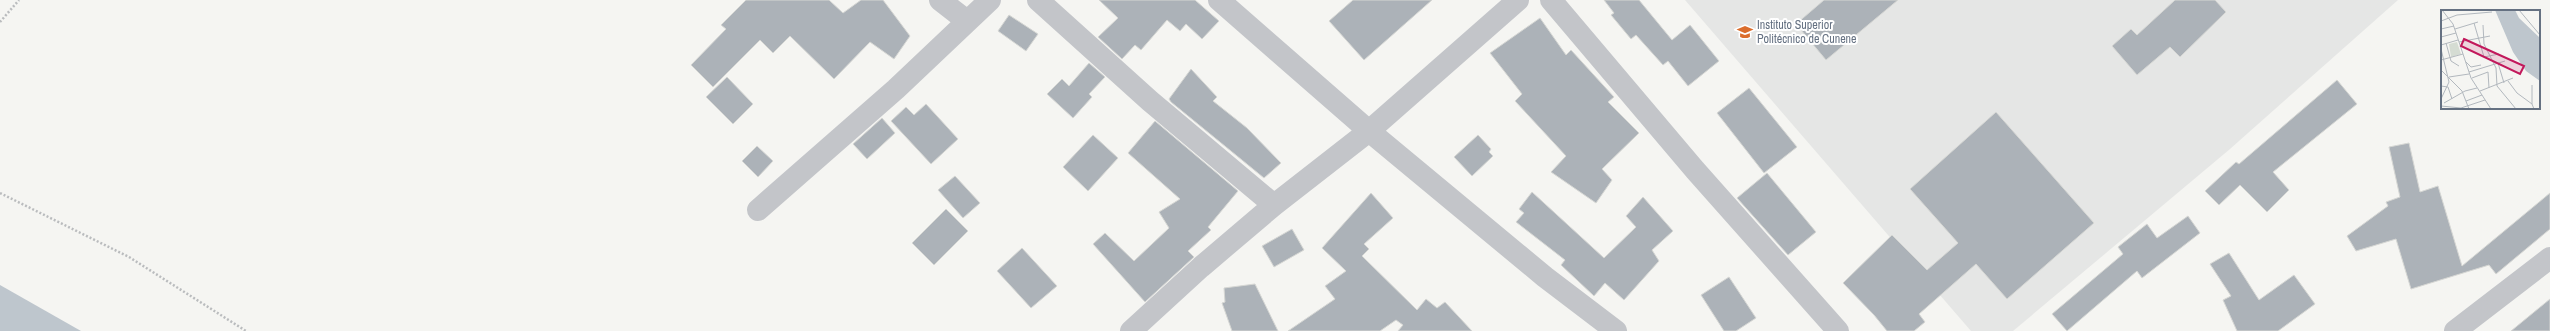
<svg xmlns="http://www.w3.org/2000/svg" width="2550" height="331" font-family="'Archivo Narrow',sans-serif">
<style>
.built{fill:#e5e6e5}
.water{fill:#bec6cd}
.building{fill:#acb2b8;stroke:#d6d7d4}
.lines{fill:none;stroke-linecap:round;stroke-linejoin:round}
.path{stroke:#babcbe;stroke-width:2.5;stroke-dasharray:2 2;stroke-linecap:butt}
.minor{stroke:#c3c5c9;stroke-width:22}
.labels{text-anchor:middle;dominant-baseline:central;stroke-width:4;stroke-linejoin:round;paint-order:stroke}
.poi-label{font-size:12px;fill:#657182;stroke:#fff;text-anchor:start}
.inset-road{fill:none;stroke:#b2b8be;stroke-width:1}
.view{fill:#c2185b;fill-opacity:0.15;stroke:#c2185b;stroke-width:2}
.inset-edge{fill:none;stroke:#657182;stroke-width:2}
</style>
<rect width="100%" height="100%" fill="#f5f5f2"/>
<path class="built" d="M1685,0h713l-168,149 -217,182h-42z"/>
<path class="water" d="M0,285l81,46h-81z"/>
<path class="building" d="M746,0h83l14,13 18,-13h22l27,36 -16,23 -24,-17 -36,37 -44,-43 -17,17 -13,-13 -47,47 -22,-22 35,-36 -5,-4z
M1099,0h96l24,21 -17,18 -16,-15 -6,7 -13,-11 -26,30 -6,-5 -13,14 -24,-22 20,-19z
M1353,0h79l-68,60 -35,-39z
M1604,0h35l33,40 18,-15 29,36 -31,25 -20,-25 -5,4 -27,-30 -5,4 -20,-24 3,-2z
M1824,0h74l-72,60 -30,-36z
M2175,0h40l11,12 -46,45 -10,-10 -33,28 -25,-29 19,-17 6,6z
M1009,15l29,19 -12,17 -28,-20z
M1540,18l26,37 5,-5 43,47 -6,5 31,31 -37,36 10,11 -16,23 -45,-31 15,-16 -51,-55 7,-7 -32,-41z
M1089,63l16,14 -16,17 3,3 -19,21 -26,-24 15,-15 7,7z
M1191,69l26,28 -4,4 34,27 34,35 -17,15 -93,-76 -2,-3z
M727,77l26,27 -20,20 -27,-27z
M2337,80l20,24 -84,68 16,18 -22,22 -27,-27 -21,20 -14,-14 31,-29 3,2z
M1749,88l48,59 -33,26 -47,-60z
M926,104l32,35 -27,25 -40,-43 15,-14 8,8z
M1996,112l98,111 -87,76 -31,-35 -57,50 6,8 -11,9h-27l-13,-16 -31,-32 49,-48 35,35 31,-27 -48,-54z
M882,118l13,15 -28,26 -14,-15z
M1155,121l83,70 -30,36 3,3 -23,21 6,6 -49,45 -52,-58 12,-11 29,28 35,-33 -10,-16 21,-13 -52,-46z
M1093,135l25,23 -30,33 -25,-24z
M1478,135l13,14 -2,3 4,4 -21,20 -18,-19z
M2409,143l11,49 18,-6 24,80 88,-73v36l-54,45 -7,-9 -78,24 -15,-50 -40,12 -9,-15 41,-30 -2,-4 14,-5 -11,-50z
M757,146l16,15 -15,16 -16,-16z
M1767,173l49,59 -28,23 -51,-57z
M955,176l25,27 -17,15 -25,-28z
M1532,192l72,66 32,-31 -10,-11 17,-19 30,34 -21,19 7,11 -35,39 -19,-17 -11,13 -33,-31 4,-5 -49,-38 8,-9 -5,-4z
M1371,193l22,25 -29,26 5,5 -7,7 55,54 9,-11 11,9 8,-6 27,29h-74l5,-6 -7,-5 -16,11h-92l47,-32 -10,-13 21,-15 -24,-23z
M946,209l22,22 -34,34 -22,-22z
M2188,216l12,17 -58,45 -5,-7 -70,60 -15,-17 71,-60 -5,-7 29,-23 10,14z
M1292,229l12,21 -30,17 -12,-21z
M1022,248l35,38 -26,22 -34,-37z
M2229,253l30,47 35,-25 21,29 -37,27h-41l-14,-31 8,-4 -21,-32z
M1729,277l27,41 -20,13h-12l-23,-36z
M1255,284l23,47h-46l-10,-28 3,-1 -1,-14z
M2550,299v32h-39z"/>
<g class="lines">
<path class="path" d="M0,22l19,-22
M0,193l129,64 117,74"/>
<path class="minor" d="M940,0l27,21
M1038,0l112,101 124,104
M1219,0l150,131 176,146 71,54
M1551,0l144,170 143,161
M758,210l138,-121 94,-89
M1131,331l70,-64 73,-62 95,-74 149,-131
M2455,331l95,-73"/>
</g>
<defs>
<symbol id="university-bare" viewBox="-9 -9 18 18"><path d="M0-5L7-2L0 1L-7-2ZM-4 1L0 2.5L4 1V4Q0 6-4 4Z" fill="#db6d2c" stroke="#fff" stroke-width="2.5" paint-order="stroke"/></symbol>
</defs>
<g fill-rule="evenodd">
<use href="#university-bare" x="1734" y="21" width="22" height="22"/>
</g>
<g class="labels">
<g class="poi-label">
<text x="1757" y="25">Instituto Superior<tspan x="1757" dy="14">Politécnico de Cunene</tspan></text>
</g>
</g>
<g transform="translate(2441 10)">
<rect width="99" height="99" fill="#f5f5f2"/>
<path d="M16,32l4,12 -10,3 -2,-13z" fill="#d5dcd3"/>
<path d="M54,0h20l4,8 21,20v43l-14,-10 -13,-19z" fill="#bec6cd"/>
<path class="inset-road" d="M1,0l11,14 18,54 20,31M78,0l21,25M0,11l16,-6 35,-3M33,13l10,34 15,-3M42,15l1,19 12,24 1,18 19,23M0,19l13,-3M14,19l23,-7M0,27l15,-4M18,32l31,-6M5,33l5,18 8,5M0,35l17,-5M0,39l8,33 -8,17M0,50l22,-6M25,52l5,5 10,-2M57,53l6,20M0,60l21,21 7,18M28,62l36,-11M8,67l20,-3M31,68l16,-6 1,16M67,71l9,12 15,11 2,5M91,75v19M0,76l7,1 4,12M39,81l33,-13M25,91l16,-6M3,93l21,-12 12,-3M0,96l20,2 24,-8"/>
<path class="view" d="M23,29l60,27 -4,8 -59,-28z"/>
<rect width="99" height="99" class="inset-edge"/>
</g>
</svg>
